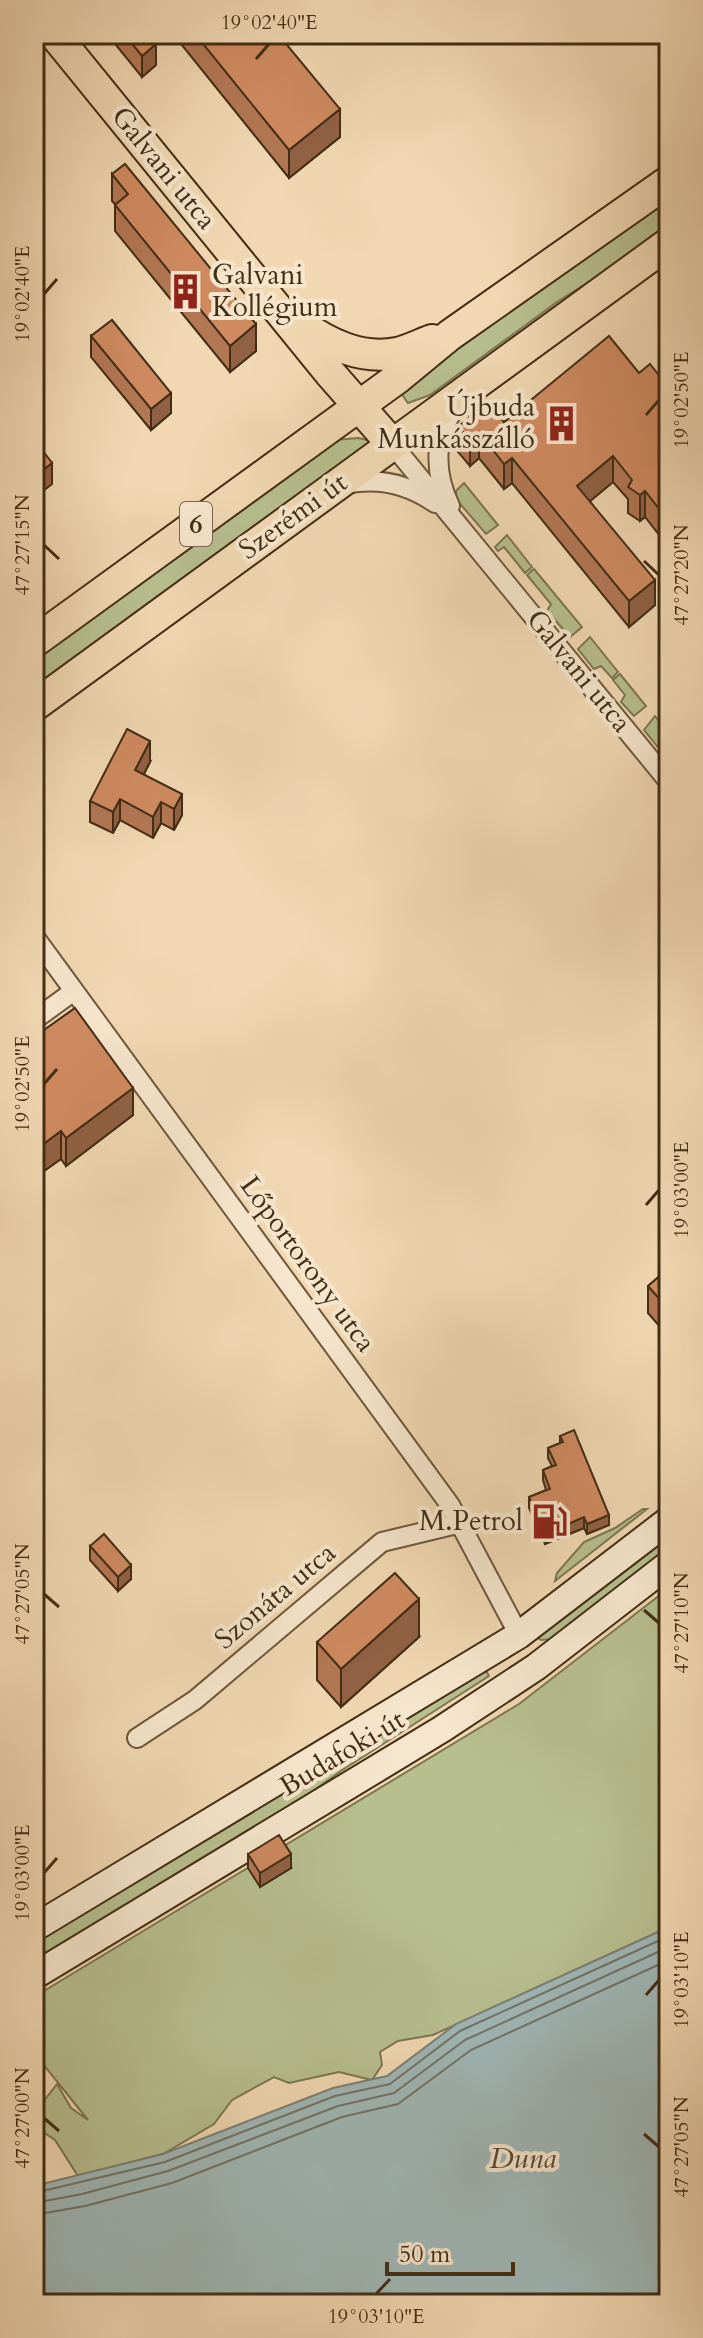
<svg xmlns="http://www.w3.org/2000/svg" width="703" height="2338" font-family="Cardo,serif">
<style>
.green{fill:#b7bf8f;stroke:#7d7652;stroke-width:2}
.water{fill:#9fb7b7;stroke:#7a8076;stroke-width:2}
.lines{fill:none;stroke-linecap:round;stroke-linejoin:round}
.shore{stroke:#717266;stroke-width:2}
.minor-casing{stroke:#6e583c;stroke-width:22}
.secondary-casing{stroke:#432d14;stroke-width:30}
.primary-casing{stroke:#432d14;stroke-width:34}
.minor{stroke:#f6e6cd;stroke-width:18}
.secondary{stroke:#f6e6cd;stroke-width:26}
.primary{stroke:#f1d8b2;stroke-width:30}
.wall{fill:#b27753;stroke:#432d14;stroke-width:2}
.shaded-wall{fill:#916143;stroke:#432d14;stroke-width:2}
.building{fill:#cf8a60;stroke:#432d14;stroke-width:2}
.ticks{fill:none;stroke:#432d14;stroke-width:3}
.labels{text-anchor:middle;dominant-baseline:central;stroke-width:8;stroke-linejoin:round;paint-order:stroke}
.shield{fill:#f6e6cd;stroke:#79644c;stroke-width:2}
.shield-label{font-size:26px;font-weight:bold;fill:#432d14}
.street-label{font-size:28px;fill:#432d14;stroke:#f6e6cd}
.poi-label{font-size:28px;fill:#432d14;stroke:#f6e6cd;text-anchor:end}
.water-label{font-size:30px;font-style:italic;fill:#554935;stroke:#f6e6cd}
.neatline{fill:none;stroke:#432d14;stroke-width:3}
.ticks-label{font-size:20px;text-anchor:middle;fill:#432d14}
</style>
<rect width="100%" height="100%" fill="#f1d8b2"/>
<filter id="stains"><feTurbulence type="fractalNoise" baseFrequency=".0025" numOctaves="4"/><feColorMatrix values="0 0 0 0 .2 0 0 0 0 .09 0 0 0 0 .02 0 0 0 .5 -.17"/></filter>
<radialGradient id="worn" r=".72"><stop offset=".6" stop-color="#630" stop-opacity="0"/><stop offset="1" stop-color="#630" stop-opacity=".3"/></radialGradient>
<path class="green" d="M669,193v38l-112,71 -127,93 -22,8 -10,-14z
M359,438l15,4 -340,251v-39l300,-214z
M464,483l34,42 -12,9 -30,-35v-8z
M507,535l25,32 -7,6 -21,-26 -6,4 -3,-4z
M534,569l48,58 -12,10 -23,-26 4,-7 -24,-29z
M590,637l28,35 -6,6 -11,-12 -7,3 -16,-20z
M620,674l26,32 -12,10 -13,-14 4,-7 -12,-15z
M655,716l14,18v27l-25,-31z
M643,1509h4l-92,72 2,-8 27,-31 31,-14z
M669,1533v19l-114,87 -14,1 -6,-4z
M669,1588v339l-236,108 -35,6 -18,11 2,13 -10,15 -33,-8 -50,11 -15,-6 -42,23 -18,24 -51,30 -85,22 -23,-36 -12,-8 -3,-26 17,-22 14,24 17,12 -54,-67v-56l485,-293z
M485,1669l4,7 -148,95 -72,52 -235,142v-26z"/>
<path class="water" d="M669,1927v377h-635v-118l129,-32 170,-66 54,-12 69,-52z"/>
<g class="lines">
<path class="shore" d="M34,2193l131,-31 170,-66 55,-12 70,-53 209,-95
M34,2203l48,-9 86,-23 170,-65 56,-13 71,-53 204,-93
M34,2215l51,-9 87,-23 170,-66 56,-13 73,-54 198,-90"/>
<defs>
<path id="minor" d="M392,444l277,338
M346,484c33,-7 62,0 89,19
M450,506c-16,-33 -17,-71 7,-100
M34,936l416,569 69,130
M34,1020l40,-29
M137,1738l58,-38 187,-158 79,-19"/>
<path id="secondary" d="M34,1928l485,-293 150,-115
M34,1976l408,-247 94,-62 133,-103"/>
<path id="primary" d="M54,34l275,338 63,72
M299,323c29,21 62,37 98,30 13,-3 24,-9 35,-13
M34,642l365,-265 51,-42 219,-154
M34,706l635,-463"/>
</defs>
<use href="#minor" class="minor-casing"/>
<use href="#secondary" class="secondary-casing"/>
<use href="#primary" class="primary-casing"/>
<use href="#minor" class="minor"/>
<use href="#secondary" class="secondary"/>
<use href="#primary" class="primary"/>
</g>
<path class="wall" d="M107,34h41l8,31 -14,12z
M173,34h105l62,103 -51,41z
M112,174l144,177 -26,21 -115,-141v-27l-3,-3z
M91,336l80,77 -20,17 -60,-73z
M639,373l30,15v155l-2,2 -22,-28 -5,4 -12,-8v-14l-15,-17 -23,19 65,104 -26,22 -117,-144 -8,6 -25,-31 -9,8 -12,-14v-25l11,-9v-12l35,16z
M150,762l-6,12 38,41 -8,15 -13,-7 -8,15 -33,-18 -7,13 -23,-11v-21z
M34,1037l99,78 -67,51 -5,-7 -27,19z
M669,1268v69l-21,-24v-27z
M560,1436l49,89 -22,9 -3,-6 -39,16 -16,-36v-11l17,-7 -3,-10v-10l9,-4 -4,-8v-10l12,-5z
M90,1546l41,33 -13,12 -28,-31z
M419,1637l-78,70 -24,-27v-38z
M248,1854l43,14 -31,19 -12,-19z"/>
<path class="shaded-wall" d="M156,44v21l-14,12v-21z
M340,109v28l-51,41v-28z
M256,324v27l-26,21v-26z
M171,393v20l-20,17v-21z
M479,432v26l-9,8v-26z
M613,456v26l-36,30v-26z
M512,458v25l-8,6v-25z
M52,463v21l-18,14v-21z
M645,491v26l-5,4v-26z
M669,517v26l-2,2v-26z
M655,580v25l-26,22v-26z
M150,741v21l-15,29v-21z
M182,794v21l-8,15v-21z
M120,799v21l-7,13v-21z
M161,802v21l-8,15v-21z
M133,1088v27l-67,51v-28z
M61,1131v28l-27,19v-27z
M609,1515v10l-22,9v-10z
M584,1517v11l-39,16v-10z
M131,1565v14l-13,12v-14z
M419,1599v38l-78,70v-38z
M291,1854v14l-31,19v-14z"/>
<path class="building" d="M124,34h24l8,10 -14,12z
M195,34h83l62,75 -51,41z
M125,164l131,160 -26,22 -115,-141 13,-11 -16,-20z
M112,320l59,73 -20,16 -60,-73z
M609,336l30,37 11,-9 19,24v129l-2,2 -22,-28 -5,4 -12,-8 4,-7 -19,-24 -36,30 78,94 -26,21 -117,-143 -8,6 -25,-32 -9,8 -12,-13 17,-14 -6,-7 14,-10 21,26z
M34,439l18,24 -18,14z
M127,729l23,12 -15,29 47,24 -8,15 -13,-7 -8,15 -33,-18 -7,13 -23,-11z
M75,1008l58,80 -67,50 -5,-7 -27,20v-114z
M669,1268v42l-21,-24z
M574,1430l35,85 -22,9 -3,-7 -39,17 -16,-37 21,-8 -7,-19 13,-5 -8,-17 15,-6 -3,-6z
M104,1534l27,31 -13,12 -28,-31z
M395,1573l24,26 -78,70 -24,-27z
M279,1835l12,19 -31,19 -12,-19z"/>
<path class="ticks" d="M256,59l13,-15M44,294l13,-15M646,415l13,-15M44,545l15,14M644,561l15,14M44,1084l13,-15M646,1205l13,-15M44,1594l15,13M644,1610l15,13M44,1873l13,-15M646,1995l13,-15M44,2118l15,13M644,2134l15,13M376,2294l14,-15"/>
<defs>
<symbol id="building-bare" viewBox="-9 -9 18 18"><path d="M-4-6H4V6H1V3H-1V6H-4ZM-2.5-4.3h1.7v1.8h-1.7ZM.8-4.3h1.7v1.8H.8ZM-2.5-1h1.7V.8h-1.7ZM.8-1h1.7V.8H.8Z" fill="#8f2418" stroke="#f6e6cd" stroke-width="2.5" paint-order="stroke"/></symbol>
<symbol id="fuel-bare" viewBox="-9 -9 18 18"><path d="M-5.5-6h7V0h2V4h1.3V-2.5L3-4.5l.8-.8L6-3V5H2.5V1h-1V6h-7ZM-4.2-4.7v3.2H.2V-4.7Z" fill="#8f2418" stroke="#f6e6cd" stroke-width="2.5" paint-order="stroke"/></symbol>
</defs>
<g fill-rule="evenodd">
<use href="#building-bare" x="160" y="266" width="51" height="51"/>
<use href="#building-bare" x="536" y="398" width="51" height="51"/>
<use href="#fuel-bare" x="524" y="1496" width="51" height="51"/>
</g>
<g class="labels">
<rect class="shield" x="180" y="502" width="32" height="44" rx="6"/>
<g class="shield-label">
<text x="196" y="524">6</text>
</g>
<g class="street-label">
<text transform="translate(164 168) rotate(51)">Galvani utca</text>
<text transform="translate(293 516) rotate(-36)">Szerémi út</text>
<text transform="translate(579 671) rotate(51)">Galvani utca</text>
<text transform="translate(308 1264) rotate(54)">Lőportorony utca</text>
<text transform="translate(275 1596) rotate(-40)">Szonáta utca</text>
<text transform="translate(342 1753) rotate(-31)">Budafoki út</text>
</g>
<g class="poi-label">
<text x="212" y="275" text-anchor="start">Galvani<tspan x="212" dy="32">Kollégium</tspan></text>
<text x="535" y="407">Újbuda<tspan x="535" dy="32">Munkásszálló</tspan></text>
<text x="523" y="1521">M.Petrol</text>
</g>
<g class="water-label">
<text x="523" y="2158">Duna</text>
</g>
</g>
<rect width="703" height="2338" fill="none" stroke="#f1d8b2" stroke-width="88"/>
<path d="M387 2262v12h126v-12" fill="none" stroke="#432d14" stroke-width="4"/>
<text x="399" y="2262" font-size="24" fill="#432d14" stroke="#f6e6cd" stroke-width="6" paint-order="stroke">50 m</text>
<rect x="44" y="44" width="615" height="2250" class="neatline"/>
<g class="ticks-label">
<text x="269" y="29">19°02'40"E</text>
<text transform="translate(22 294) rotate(-90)" y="7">19°02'40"E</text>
<text transform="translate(681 400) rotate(-90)" y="7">19°02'50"E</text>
<text transform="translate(22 545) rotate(-90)" y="7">47°27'15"N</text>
<text transform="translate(681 575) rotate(-90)" y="7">47°27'20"N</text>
<text transform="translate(22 1084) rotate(-90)" y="7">19°02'50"E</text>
<text transform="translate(681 1190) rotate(-90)" y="7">19°03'00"E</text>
<text transform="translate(22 1594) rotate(-90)" y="7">47°27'05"N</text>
<text transform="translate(681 1623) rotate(-90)" y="7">47°27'10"N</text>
<text transform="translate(22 1873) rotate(-90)" y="7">19°03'00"E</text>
<text transform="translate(681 1980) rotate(-90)" y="7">19°03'10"E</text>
<text transform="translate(22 2118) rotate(-90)" y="7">47°27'00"N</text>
<text transform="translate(681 2147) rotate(-90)" y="7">47°27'05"N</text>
<text x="376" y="2323">19°03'10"E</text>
</g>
<rect width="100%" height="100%" filter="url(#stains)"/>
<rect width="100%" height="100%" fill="url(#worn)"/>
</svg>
